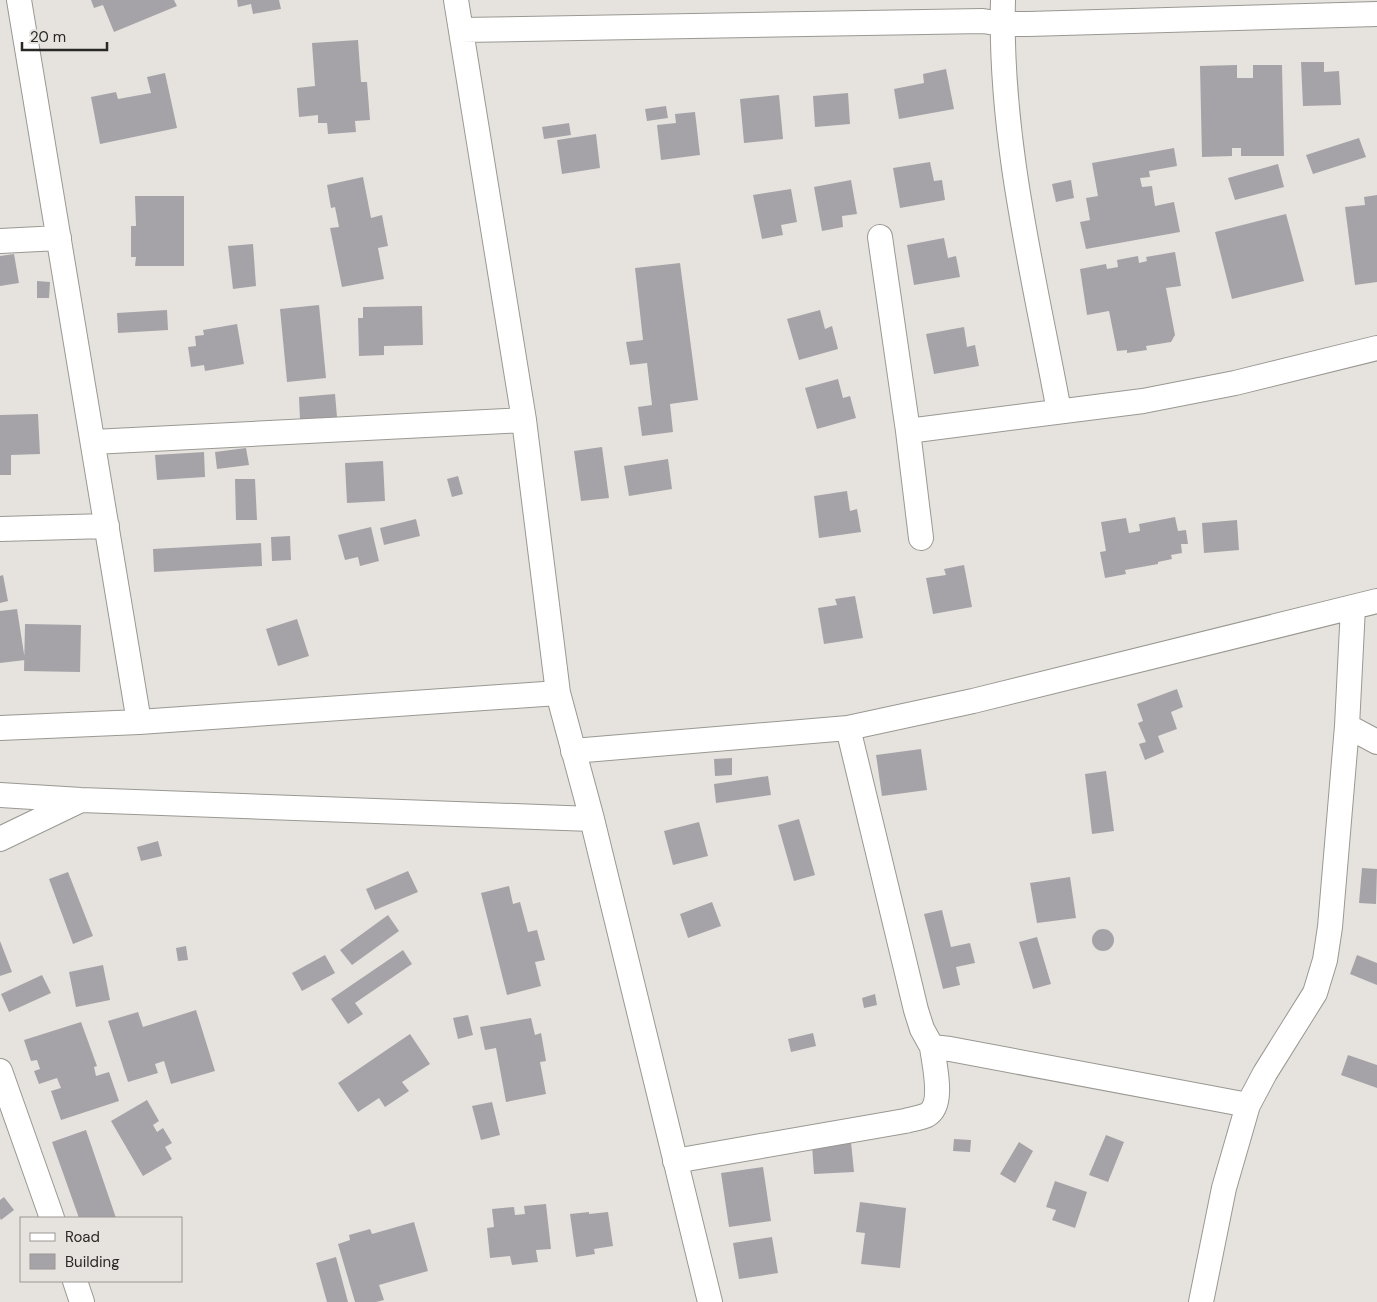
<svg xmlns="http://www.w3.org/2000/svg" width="1377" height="1302" font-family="'DM Sans',sans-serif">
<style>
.building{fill:#a5a3a8}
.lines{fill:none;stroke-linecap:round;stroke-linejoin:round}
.street-casing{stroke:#9a9892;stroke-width:26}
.street{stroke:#fff;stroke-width:24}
</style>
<rect width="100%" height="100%" fill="#e6e3de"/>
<path class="building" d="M91,0h83l3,6 -63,26 -11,-27 -9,3z
M237,0h42l2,9 -28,5 -2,-10 -13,3z
M358,40l3,42h6l3,38 -15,1 1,11 -28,2 -1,-11h-9v-8l-19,2 -2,-29 18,-2 -3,-43z
M1301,62h23v10l15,-1 2,34 -38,1z
M1237,65v13h16v-13h29l2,91h-43v-8h-9v8l-30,1 -2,-91z
M946,69l8,40 -55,10 -5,-30 30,-6 -1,-9z
M165,73l12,55 -77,16 -9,-47 25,-5 2,7 33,-6 -4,-16z
M848,93l2,31 -35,3 -2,-31z
M779,95l4,44 -39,4 -4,-44z
M666,106l2,12 -21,3 -2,-12z
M695,112l5,43 -39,5 -4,-35 19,-2 -1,-9z
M569,123l2,12 -27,4 -2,-12z
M596,134l4,34 -38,6 -5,-34z
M1359,138l7,19 -53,17 -7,-19z
M1174,148l3,18 -28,5 1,6 -10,1 2,9 10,-1 3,20 19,-4 6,30 -94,17 -6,-27 10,-2 -4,-22 12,-2 -6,-33z
M930,162l4,19 8,-1 3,20 -45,8 -7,-40z
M1278,164l6,23 -49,13 -7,-22z
M363,177l8,41 11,-3 6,31 -10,2 6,31 -42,8 -12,-59 9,-1 -4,-20 -4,1 -4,-23z
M851,180l6,34 -15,2 1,11 -21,4 -8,-44z
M1071,180l3,18 -18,4 -4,-18z
M791,189l6,33 -16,3 2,10 -21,4 -9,-44z
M1377,195v87l-22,3 -10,-78 20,-2 -1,-8z
M135,196h49v70h-49l1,-9h-5v-31h5z
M1286,214l18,67 -72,18 -17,-67z
M944,238l4,20 8,-2 4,21 -46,8 -7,-40z
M253,244l3,42 -23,3 -5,-43z
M1175,252l6,34 -15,2 9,47 -4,7 -25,4 1,4 -20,3v-3l-10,1 -8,-40 -22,4 -7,-46 26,-5 1,5 11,-2 -1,-7 21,-4 1,7 8,-2 -1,-4z
M14,254l5,29 -19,3v-30z
M680,263l18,137 -28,4 3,28 -31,4 -4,-29 14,-2 -5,-42 -17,2 -4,-23 17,-2 -8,-72z
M37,281l13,1 -1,16h-12z
M319,305l7,73 -39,4 -7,-73z
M422,306l1,39 -39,1v9l-25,1 -1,-38h5v-11z
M167,310l1,20 -50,3 -1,-20z
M820,310l5,19 7,-3 6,23 -39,11 -12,-41z
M237,324l7,40 -39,7 -1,-6 -13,2 -3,-20 8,-1 -1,-10 9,-1 -1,-5z
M964,327l3,20 8,-2 4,21 -45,8 -8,-40z
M838,379l5,19 7,-2 6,22 -39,11 -12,-41z
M335,394l2,23 -37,3 -1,-23z
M38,414l2,40 -29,1v20h-11v-60z
M602,447l7,51 -28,3 -7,-50z
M246,448l3,17 -32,4 -2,-17z
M204,452l1,25 -48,3 -2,-25z
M668,459l4,30 -43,7 -5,-30z
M383,461l2,40 -38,2 -2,-40z
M458,476l5,18 -11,3 -5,-18z
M235,479h20l2,41h-21z
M847,491l3,20 7,-2 4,23 -42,6 -5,-42z
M1175,517l3,14 8,-1 2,14h-7l1,9 -11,2 1,4 -14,3v2l-33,6 1,4 -21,4 -5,-26 6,-1 -5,-29 25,-4 3,15 11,-2 -1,-7z
M416,519l4,17 -36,9 -4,-17z
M1237,520l2,30 -35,3 -2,-30z
M371,527l8,34 -19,5 -2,-9 -13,3 -7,-25z
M290,536l1,24 -19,1 -1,-24z
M261,543l1,23 -108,6 -1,-23z
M964,565l8,42 -39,7 -7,-36 20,-3 -2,-6z
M3,575l5,26 -8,2v-27z
M855,596l8,42 -39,6 -6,-36 19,-3 -2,-6z
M17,609l8,51 -25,3v-52z
M297,619l12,37 -31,10 -12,-37z
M25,624l56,1 -1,47 -56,-1z
M1177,689l6,18 -12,5 6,17 -19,7 6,16 -19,8 -6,-16 7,-2 -8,-19 5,-2 -6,-17z
M921,749l6,41 -45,6 -6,-41z
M732,758v17l-17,1 -1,-17z
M1106,771l8,60 -22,3 -7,-60z
M768,776l3,19 -55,8 -2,-19z
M799,819l16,56 -21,6 -16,-56z
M699,822l9,34 -35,9 -9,-34z
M158,841l4,15 -21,5 -4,-14z
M1362,868l15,1 -1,35 -17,-1z
M408,871l10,21 -43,18 -9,-21z
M68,872l25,64 -20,8 -24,-65z
M1070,877l6,41 -39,5 -7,-40z
M509,886l4,18 7,-2 8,30 9,-2 8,30 -10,2 6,24 -34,9 -26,-102z
M712,902l9,24 -33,12 -8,-24z
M942,910l9,37 19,-4 5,20 -19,4 4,18 -17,4 -19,-75z
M388,915l11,16 -47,34 -12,-15z
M1092 940a11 11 0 1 1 22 0a11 11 0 1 1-22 0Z
M1037,937l14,47 -18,5 -14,-47z
M0,941l12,31 -12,4z
M186,946l2,14 -10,1 -2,-13z
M403,950l9,14 -57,39 8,11 -15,10 -17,-25z
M325,955l10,18 -33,18 -10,-18z
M1357,955l20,8v22l-27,-11z
M103,965l7,35 -34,7 -7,-35z
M42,975l9,18 -42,19 -8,-18z
M875,994l2,11 -13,3 -2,-10z
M196,1010l19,61 -44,13 -7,-23 -9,3 3,9 -30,9 -20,-61 30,-9 5,15z
M468,1015l5,20 -15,4 -5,-21z
M531,1018l4,17 6,-2 5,28 -6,1 6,32 -40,8 -10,-54 -11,2 -5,-23z
M81,1022l16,44 -3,1 2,9 13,-4 10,29 -58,19 -10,-29 10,-3 -4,-10 -18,6 -5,-13 6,-2 -3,-9 -6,1 -7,-21z
M813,1033l3,13 -25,6 -3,-13z
M410,1034l20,30 -28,18 7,9 -24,16 -6,-9 -21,14 -20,-29z
M1348,1055l29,10v23l-36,-13z
M147,1100l12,21 -6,4 4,7 6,-4 9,15 -7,4 7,12 -29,17 -32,-55z
M492,1102l8,33 -19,5 -9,-34z
M86,1130l30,88h-37l-27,-76z
M1106,1135l18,7 -16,40 -19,-7z
M954,1139l17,1 -1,12 -17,-1z
M851,1142l3,30 -40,2 -2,-29z
M1019,1142l14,9 -18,32 -15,-9z
M763,1167l8,54 -42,6 -8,-54z
M1055,1181l32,11 -12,36 -23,-8 4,-10 -10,-3z
M4,1197l10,13 -13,10 -1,-2v-18z
M860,1202l46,6 -6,60 -39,-4 4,-31 -9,-1z
M546,1204l5,45 -15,1 2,12 -26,3 -2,-9 -20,2 -3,-30 7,-1 -2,-18 22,-2 1,8 10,-1 -1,-8z
M589,1212v2l19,-2 5,34 -19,3 1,5 -19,3 -6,-43z
M414,1222l14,49 -49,14 5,15 -8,2h-21l-17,-58 12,-4 -1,-5 21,-6 2,5z
M772,1237l6,36 -39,6 -6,-36z
M336,1257l12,45h-21l-11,-39z"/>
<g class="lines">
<defs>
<path id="street" d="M19,0l120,722
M456,0l68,420 34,273 34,126 118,483
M1003,0c-4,139 31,276 56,411
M461,30l522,-9 19,3h26l349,-10
M880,237l28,194 13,107
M0,241l59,-3
M908,431l235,-30 92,-18 142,-35
M93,442l431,-22
M0,529l107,-3
M1353,607l-6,119 30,16
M0,728l139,-6 419,-29
M848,728l68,282 6,19 10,18 18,2 298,56
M573,751l275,-23 125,-27 404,-100
M0,795l81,5 511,19
M0,839l79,-38
M0,1071l52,147
M675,1161l230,-40c6,-2 16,-3 22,-6 18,-10 7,-51 5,-68
M75,1281l7,21
M1201,1302l23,-114 24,-83 17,-32 50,-80 10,-33 5,-33 17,-201"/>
</defs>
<use href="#street" class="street-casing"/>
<use href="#street" class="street"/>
</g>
<rect x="20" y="1217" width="162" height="65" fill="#e6e3de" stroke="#9a9894"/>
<rect x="30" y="1233" width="25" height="8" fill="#ffffff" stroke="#9a9894"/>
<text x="65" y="1242" font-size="15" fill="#292826">Road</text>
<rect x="30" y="1254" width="25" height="15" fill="#a5a3a8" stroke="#9a9894"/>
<text x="65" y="1267" font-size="15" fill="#292826">Building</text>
<path d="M22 42v8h85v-8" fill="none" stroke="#292826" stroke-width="2.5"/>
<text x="30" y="42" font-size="15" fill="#292826" stroke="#e6e3de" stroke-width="4" paint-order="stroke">20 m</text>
</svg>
